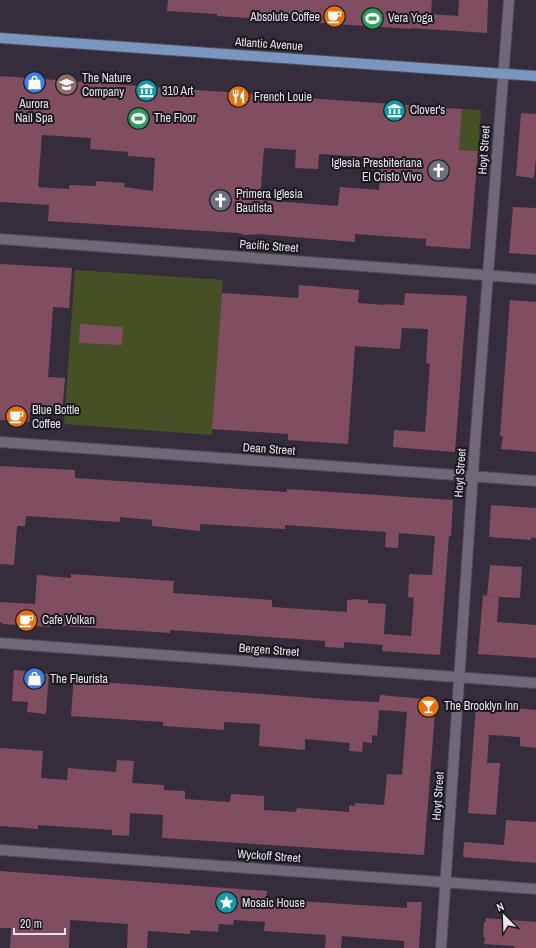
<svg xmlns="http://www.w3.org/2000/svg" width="536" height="948" font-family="'Archivo Narrow',sans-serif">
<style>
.green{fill:#455125}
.building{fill:#804e60;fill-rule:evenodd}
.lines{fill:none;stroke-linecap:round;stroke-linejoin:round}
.minor-casing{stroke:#514b57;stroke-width:12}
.primary-casing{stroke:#514b57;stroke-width:12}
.minor{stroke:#706878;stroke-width:10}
.primary{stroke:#7896bf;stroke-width:10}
.labels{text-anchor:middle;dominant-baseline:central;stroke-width:4;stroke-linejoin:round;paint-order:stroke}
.poi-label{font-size:12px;fill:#e7e3ec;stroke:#1a171e;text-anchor:start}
.street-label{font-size:12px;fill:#e7e3ec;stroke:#1a171e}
</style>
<rect width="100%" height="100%" fill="#352d3c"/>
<path class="green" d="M462,109l19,1 -3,41 -19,-1z
M75,270l148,10 -11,155 -148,-11z"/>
<path class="building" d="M168,0h264l-1,14 27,2 1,-16h29l-1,33 -76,-5v1l-194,-13v-2l-50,-3z
M0,76l462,33 -3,41 19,1 -8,98 -44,-3v-7l-71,-5v8l-97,-8 -13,1 -7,-2 -190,-12 1,-16 -49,-3zM42,135l49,3 -1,11 38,3v4l27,2 -2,33 -29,-4 1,-4 -29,-2v5l-27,-1v4l-31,-2zM264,148l32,2 -1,18 23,1 1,-15 62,4 -2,32 -39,-3 -2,19 -78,-6z
M521,113l15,1v43l-2,21 -18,-2z
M513,207l23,1v47l-27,-2z
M0,264l72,4 -3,40 -16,-1 -5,70 17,1 -3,36 -32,-2 -1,10 -29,-2z
M299,285l60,5 -1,13 27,2v-1l19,1 1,-12 62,3 -12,156 -62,-5 1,-17 31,2 5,-68 -4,-1 2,-34 -26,-1 -2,21 -45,-3 -7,98 -60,-4v-6l-76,-5 10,-136 76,5z
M510,300l26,2v150l-35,-3 2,-13h-3z
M80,324l43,3 -1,18 -43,-2z
M0,466l75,4v8l212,14v-3l166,11 -2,36h-2l-9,119 -58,-4 2,-17 27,2 3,-38 -6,-1 1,-23 23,1 3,-39 -36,-3 -1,15 -13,-1 1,-15 -101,-7v4l-85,-5v7l-48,-5v-6l-32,-3v5l-94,-6 -1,10h-8l-3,39 -14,-1z
M491,505l45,3v30l-5,-1v3l-42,-3z
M490,565l32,2 -2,31 -32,-2 11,1 -2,25 39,3v33l-58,-4 5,-59 4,1z
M71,574l103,7 -1,12 99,7v7l75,5v-12h4v-1l17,1v3l18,1 -3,41 -39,-3v6l-19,-1v-6l-155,-11v3l-120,-8v2l-48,-3v-1l-2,-1v-20l35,2 2,-29 34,3z
M14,670l35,4 -3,40 -19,-2 1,-10 -16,-1z
M74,676l14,1v4l265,20 26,1 1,-7 56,5 -12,155 -262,-17 1,-23 -33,-2 -1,23 -17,-1v-5l-74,-5v4l-38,-3v-78l43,3 -2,27 26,2 1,-12 48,4 1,-12 17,1 -2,22 32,2v5l21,1v8l45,3 1,-8 33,2v14l32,2 1,-4 52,4v-7l6,1v-3l29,2 3,-31 15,1 5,-63 -28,-2 -2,26 -5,-1v8l-9,-1 -1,10 -13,-1 1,-8 -45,-4v11l-46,-4 1,-22 -36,-2v8l-61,-4v-4l-92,-6z
M476,706l15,2v-2l45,4v38l-16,-2v-9l-31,-2 -2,28h13l-4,52 -28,-2z
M506,820l30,2v41l-73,-6 1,-15 40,3z
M0,871l267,20 -1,7 16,2 125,8v-6h15l-3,46h-15v-7l-62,-5 -1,12h-16l1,-13 -62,-4 1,-9 -31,-2 -1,5 -14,-1 -1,8 -28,-2v4l-42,-3 -1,17h-20l1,-24 -58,-4 -1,28h-59l1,-20h-11z
M486,918l50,4v26h-22v-2l-30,-2 1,-7h-2l1,-15h2z"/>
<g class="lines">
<defs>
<path id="minor" d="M0,239l536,40
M0,442l536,39
M0,643l536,40
M0,850l536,39
M441,948l33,-490 35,-458"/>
<path id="primary" d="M0,38l536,38"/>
</defs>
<use href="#minor" class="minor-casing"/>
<use href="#primary" class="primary-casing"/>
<use href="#minor" class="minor"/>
<use href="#primary" class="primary"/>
</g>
<defs>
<symbol id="cafe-disc" viewBox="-11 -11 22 22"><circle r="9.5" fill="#e8710a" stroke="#1a171e"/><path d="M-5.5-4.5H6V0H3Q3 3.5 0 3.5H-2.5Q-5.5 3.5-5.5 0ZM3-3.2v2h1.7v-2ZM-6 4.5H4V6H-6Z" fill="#fff"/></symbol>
<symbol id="stadium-disc" viewBox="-11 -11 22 22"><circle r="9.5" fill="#2e9e5b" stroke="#1a171e"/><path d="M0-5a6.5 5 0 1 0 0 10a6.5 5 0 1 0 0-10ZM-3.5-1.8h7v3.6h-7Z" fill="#fff"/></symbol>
<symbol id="shop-disc" viewBox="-11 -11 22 22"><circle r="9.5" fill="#3f7fe0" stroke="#1a171e"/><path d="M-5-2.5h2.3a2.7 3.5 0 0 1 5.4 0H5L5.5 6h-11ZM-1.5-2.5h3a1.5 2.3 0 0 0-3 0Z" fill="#fff"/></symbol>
<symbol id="school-disc" viewBox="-11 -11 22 22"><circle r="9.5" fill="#8d6e63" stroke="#1a171e"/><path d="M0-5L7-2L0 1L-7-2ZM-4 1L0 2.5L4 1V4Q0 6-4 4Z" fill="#fff"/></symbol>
<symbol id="museum-disc" viewBox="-11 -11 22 22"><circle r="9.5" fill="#0f9aa8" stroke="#1a171e"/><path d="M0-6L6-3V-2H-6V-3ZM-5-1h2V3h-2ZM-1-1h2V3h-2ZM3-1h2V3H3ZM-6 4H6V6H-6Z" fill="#fff"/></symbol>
<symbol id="restaurant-disc" viewBox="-11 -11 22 22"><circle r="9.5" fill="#e8710a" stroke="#1a171e"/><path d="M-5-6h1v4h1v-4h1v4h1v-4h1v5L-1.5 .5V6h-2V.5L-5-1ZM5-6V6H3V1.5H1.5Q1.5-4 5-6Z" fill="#fff"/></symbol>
<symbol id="church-disc" viewBox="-11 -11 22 22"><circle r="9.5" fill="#6b7280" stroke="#1a171e"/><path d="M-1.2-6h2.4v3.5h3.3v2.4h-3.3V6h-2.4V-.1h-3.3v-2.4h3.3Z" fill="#fff"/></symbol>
<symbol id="bar-disc" viewBox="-11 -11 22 22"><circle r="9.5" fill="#e8710a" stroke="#1a171e"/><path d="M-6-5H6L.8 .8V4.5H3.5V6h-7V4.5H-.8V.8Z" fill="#fff"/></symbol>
<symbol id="sight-disc" viewBox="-11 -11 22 22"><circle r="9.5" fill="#0f9aa8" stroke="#1a171e"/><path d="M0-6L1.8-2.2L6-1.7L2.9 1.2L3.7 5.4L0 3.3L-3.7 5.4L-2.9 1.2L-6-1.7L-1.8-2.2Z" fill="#fff"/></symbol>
</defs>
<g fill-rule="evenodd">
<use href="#cafe-disc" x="322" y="4" width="25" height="25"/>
<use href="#stadium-disc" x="360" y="6" width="25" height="25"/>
<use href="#shop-disc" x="22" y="70" width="25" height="25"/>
<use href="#school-disc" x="54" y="72" width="25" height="25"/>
<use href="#museum-disc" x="134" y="78" width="25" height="25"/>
<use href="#restaurant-disc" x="226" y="84" width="25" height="25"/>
<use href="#museum-disc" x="382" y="98" width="25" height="25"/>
<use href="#stadium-disc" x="126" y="106" width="25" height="25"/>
<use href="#church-disc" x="426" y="158" width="25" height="25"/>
<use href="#church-disc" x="208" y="188" width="25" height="25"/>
<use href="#cafe-disc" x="4" y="404" width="25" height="25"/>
<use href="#cafe-disc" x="14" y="608" width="25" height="25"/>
<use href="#shop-disc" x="22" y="666" width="25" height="25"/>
<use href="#bar-disc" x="416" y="694" width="25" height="25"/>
<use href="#sight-disc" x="214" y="890" width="25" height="25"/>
</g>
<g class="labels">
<g class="poi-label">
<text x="320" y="17" text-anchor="end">Absolute Coffee</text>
<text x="388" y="18">Vera Yoga</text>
<text x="82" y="78">The Nature<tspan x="82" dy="14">Company</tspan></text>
<text x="162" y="91">310 Art</text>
<text x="254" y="97">French Louie</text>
<text x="34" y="104" text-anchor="middle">Aurora<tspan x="34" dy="14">Nail Spa</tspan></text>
<text x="410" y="110">Clover's</text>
<text x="154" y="118">The Floor</text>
<text x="422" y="163" text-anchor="end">Iglesia Presbiteriana<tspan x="422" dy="14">El Cristo Vivo</tspan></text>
<text x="236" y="194">Primera Iglesia<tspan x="236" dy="14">Bautista</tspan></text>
<text x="32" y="410">Blue Bottle<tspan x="32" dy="14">Coffee</tspan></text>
<text x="42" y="620">Cafe Volkan</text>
<text x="50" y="679">The Fleurista</text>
<text x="444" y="706">The Brooklyn Inn</text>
<text x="242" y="903">Mosaic House</text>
</g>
<g class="street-label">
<text transform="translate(269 44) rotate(4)">Atlantic Avenue</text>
<text transform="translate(484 150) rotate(-86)">Hoyt Street</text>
<text transform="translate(269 246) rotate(4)">Pacific Street</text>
<text transform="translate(269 449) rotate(4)">Dean Street</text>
<text transform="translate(460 473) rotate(-86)">Hoyt Street</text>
<text transform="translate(269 650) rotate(4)">Bergen Street</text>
<text transform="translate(438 796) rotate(-86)">Hoyt Street</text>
<text transform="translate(269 856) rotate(4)">Wyckoff Street</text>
</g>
</g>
<g transform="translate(504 916) rotate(337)" stroke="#1a171e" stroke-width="3" paint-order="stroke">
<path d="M0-3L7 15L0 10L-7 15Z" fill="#e7e3ec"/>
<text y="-6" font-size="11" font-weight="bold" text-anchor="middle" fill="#e7e3ec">N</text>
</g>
<path d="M14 928v6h51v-6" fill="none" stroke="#e7e3ec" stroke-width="2"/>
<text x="20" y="928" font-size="12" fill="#e7e3ec" stroke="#1a171e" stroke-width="3" paint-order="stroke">20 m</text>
</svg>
